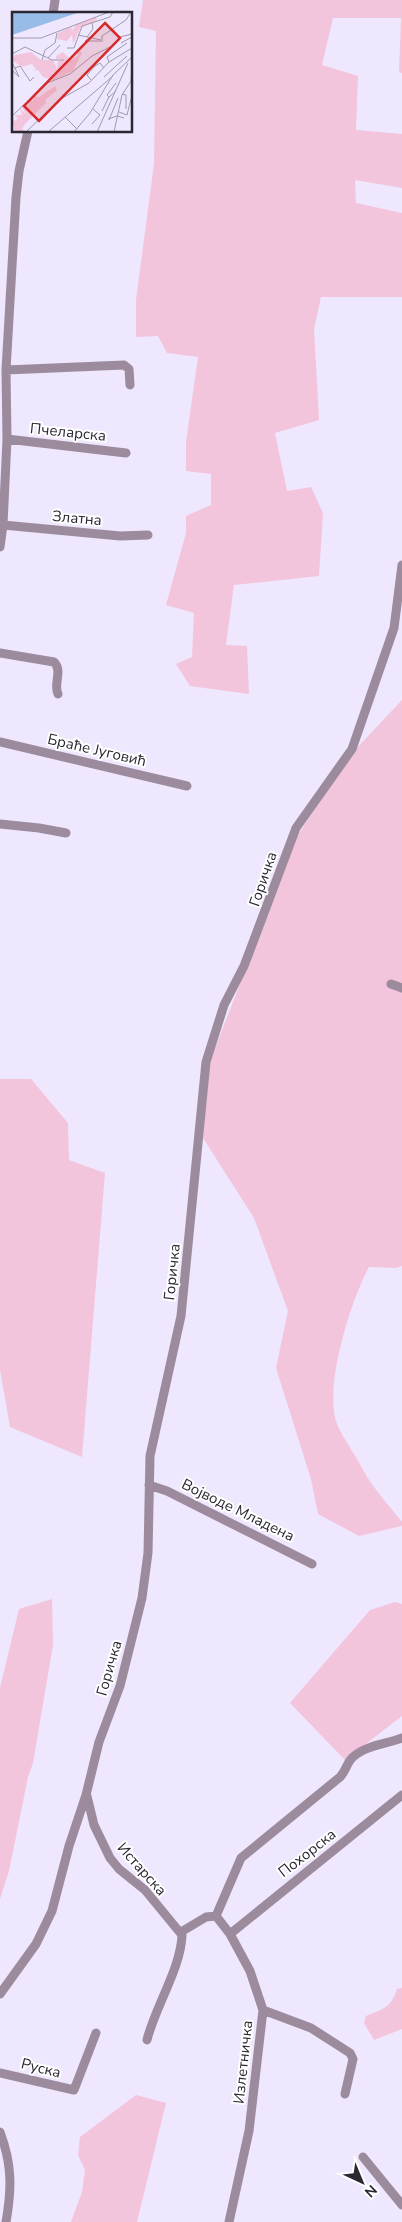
<svg xmlns="http://www.w3.org/2000/svg" width="402" height="2222" font-family="'Nunito Sans',sans-serif">
<style>
.green{fill:#f3c5dc}
.lines{fill:none;stroke-linecap:round;stroke-linejoin:round}
.minor{stroke:#9c8b9d;stroke-width:9}
.labels{text-anchor:middle;dominant-baseline:central;stroke-width:4;stroke-linejoin:round;paint-order:stroke}
.street-label{font-size:15px;fill:#2b2732;stroke:#fff}
.inset-road{fill:none;stroke:#a09aac;stroke-width:1}
.view{fill:#d62828;fill-opacity:0.15;stroke:#d62828;stroke-width:2.5}
.inset-edge{fill:none;stroke:#2b2732;stroke-width:2.5}
</style>
<rect width="100%" height="100%" fill="#eee7fd"/>
<path class="green" d="M143,0h259v73l-3,-1 2,-54h-68l-11,47 36,11 -2,54 46,4v54l-47,-8 1,23 46,10v84h-81l-7,32 5,91 -44,13 12,58 24,-4 12,26 -4,63 -85,9 -8,60 21,1 2,48 -59,-8 -14,-22 16,-7 2,-44 -28,-8 20,-72v-17l25,-11v-31l-25,-3v-29l12,-85 -31,-4 -9,-17 -22,1v-37l18,-136 2,-133 -17,-4z
M402,700v566l-7,2 -26,-1c-18,33 -46,121 -32,157 4,10 10,18 15,27 7,10 12,22 19,32 10,14 21,26 31,39v4l-43,10 -41,-22 -7,-35 -35,-111 12,-57 -34,-93 -51,-80 7,-77 39,-100 42,-116 62,-93z
M0,1079h31l37,44 1,37 36,13 -23,284 -72,-30 -10,-57z
M52,1599l1,46 -20,118 -5,14 -19,94 -9,28v-211l19,-79z
M395,1602l7,2v112l-57,44 -55,-57 80,-93z
M402,1988v41l-28,11 -10,-17 2,-7c17,-7 25,-8 31,-27z
M136,2095l30,8 -29,119h-66l11,-30 3,-22 -7,-15 2,-18z"/>
<g class="lines">
<path class="minor" d="M53,14l2,-14
M6,370l118,-5 5,4 1,16
M7,439l119,14
M3,525l117,11 28,-1
M0,547l3,-22 4,-86 -1,-69 10,-173 3,-26 9,-40
M0,653l54,9c9,9 -1,22 4,32
M0,742l187,44
M0,824l39,4 27,5
M391,984l11,4
M149,1485l18,6 145,73
M87,1796l7,29 16,33 9,11 26,21 37,45c-1,33 -27,72 -35,105
M216,1916l25,-58 99,-81c6,-6 7,-15 13,-20 13,-12 34,-13 49,-19
M181,1932l25,-15 10,-1 14,18 20,37 13,39 -14,121 -20,91
M230,1934l172,-139
M0,1994l36,-50 16,-33 17,-65 17,-51 13,-53 21,-56 22,-88 6,-45 2,-97 31,-140 25,-254 18,-57 20,-39 52,-138 56,-79 42,-121 8,-63
M263,2010l48,18 39,25 3,6 -8,35
M0,2073l74,17 22,-57
M0,2132c12,32 12,56 6,90
M363,2157l39,48"/>
</g>
<g class="labels">
<g class="street-label">
<text transform="translate(68 432) rotate(6)">Пчеларска</text>
<text transform="translate(77 518) rotate(5)">Златна</text>
<text transform="translate(97 750) rotate(13)">Браће Југовић</text>
<text transform="translate(263 879) rotate(-71)">Горичка</text>
<text transform="translate(172 1272) rotate(-84)">Горичка</text>
<text transform="translate(238 1510) rotate(26)">Војводе Младена</text>
<text transform="translate(109 1668) rotate(-74)">Горичка</text>
<text transform="translate(307 1853) rotate(-38)">Похорска</text>
<text transform="translate(142 1869) rotate(48)">Истарска</text>
<text transform="translate(243 2062) rotate(-84)">Излетничка</text>
<text transform="translate(41 2068) rotate(14)">Руска</text>
</g>
</g>
<g transform="translate(12 12)">
<rect width="120" height="120" fill="#eee7fd"/>
<path d="M84,5l1,4 -17,7 -7,16 -1,-9 -5,6 -10,-2 1,-6 13,-6 1,4 4,-6zM67,37l3,4 -9,18 -20,9 -10,-3 -5,-7 -4,1 2,-2 -4,-5 -10,3 -10,-7 3,-5 16,-3 10,8h12l4,9 1,-8 6,-2h-8v-3l7,-4 8,8 7,-4zM43,74l2,4 -12,10 1,3 -21,21 -3,5 4,3h-11l-3,-13 3,2 3,-3 -4,-3h8l-2,-6 6,5 -4,-7 5,-3 1,4 1,-7h4l2,-6 3,3z" fill="#f3c5dc"/>
<path d="M0,0h68l-68,23z" fill="#97bce8"/>
<path class="inset-road" d="M66,23l23,5M75,25l6,-8 -1,-7M0,26h29l68,-26M76,27l-3,2h16M90,30v-6l24,-16 5,-8M109,31l11,-6 -1,-4M55,36h7l8,-22 28,-9 3,-5M0,42l13,-7 27,13h12M36,46l12,-13M30,48l3,-10 10,-7 2,-10M97,50l-2,-5 20,-14M0,51l3,5 5,-2 10,15 4,-4M0,58l7,7 -4,-9M92,65l23,-21M79,68l-4,-5 8,-9 5,-3 4,5M110,82l4,1v14M97,85l-2,-2 9,-12M90,99l7,-14 7,-6M107,100l8,3 4,-16M0,104l35,-33 23,-9 22,-18 22,-11 6,-8 12,-3M53,105l12,12M96,107l9,-3 7,2M97,108l9,-22M80,112l8,-9 -7,-6M14,120l33,-32 30,-17 20,-21 23,-14M36,120l65,-56M62,120l16,-19 23,-38 19,-18M85,120l31,-69M102,120l8,-37 9,-14 1,-10"/>
<path class="view" d="M93,11l15,15 -81,83 -15,-15z"/>
<rect width="120" height="120" class="inset-edge"/>
</g>
<g transform="translate(362 2182) rotate(136)" stroke="#ffffff" stroke-width="4" paint-order="stroke">
<path d="M0-4L9 19L0 12L-9 19Z" fill="#2b2732"/>
<text y="-8" font-size="14" font-weight="bold" text-anchor="middle" fill="#2b2732">N</text>
</g>
</svg>
